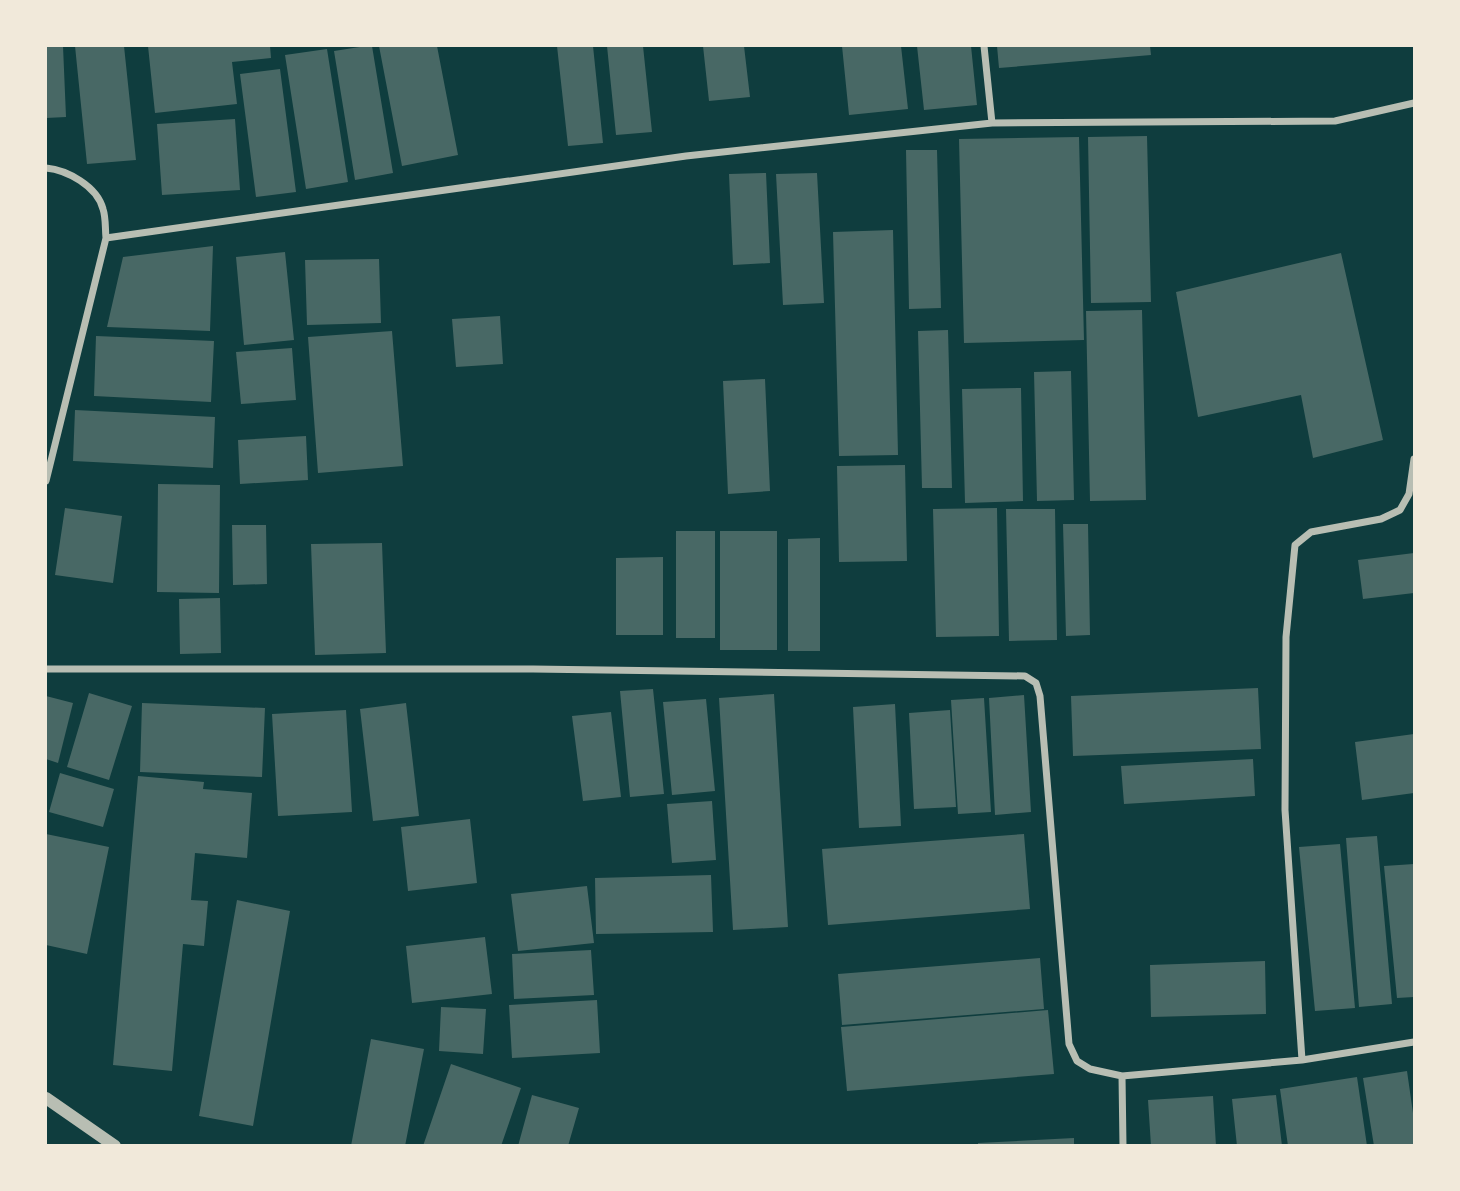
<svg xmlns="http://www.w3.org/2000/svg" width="1460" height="1191" font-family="'Roboto Condensed',sans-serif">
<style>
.building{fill:#486865}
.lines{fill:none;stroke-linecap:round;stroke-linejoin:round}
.minor{stroke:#b8beb3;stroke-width:7}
.tertiary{stroke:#b8beb3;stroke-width:12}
</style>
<rect width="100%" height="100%" fill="#0f3d3e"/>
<path class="building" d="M46,46h17l3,71 -20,1z
M75,46h49l12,114 -49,4z
M148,46h122l1,12 -39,4 5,42 -82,9z
M366,46h6l21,127 -38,7 -21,-129z
M379,46h58l21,109 -56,11z
M557,46h36l10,97 -35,3z
M607,46h36l9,86 -36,3z
M703,46h41l6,51 -41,4z
M842,46h59l7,63 -59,6z
M917,46h54l6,59 -53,5z
M997,46h153l1,9 -152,13z
M327,49l21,133 -42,7 -21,-134z
M280,69l16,123 -40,5 -16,-123z
M235,119l5,71 -78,5 -5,-71z
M1147,136l4,166 -60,1 -3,-166z
M1079,137l5,203 -120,3 -5,-204z
M906,150h31l4,158 -32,1z
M766,173l4,90 -37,2 -4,-91z
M817,173l7,130 -41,2 -7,-131z
M893,230l5,225 -59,1 -6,-224z
M213,246l-3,85 -103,-4 16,-70z
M285,252l9,88 -50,5 -8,-88z
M1341,253l42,187 -70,18 -12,-63 -103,22 -22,-125z
M379,259l2,64 -74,2 -2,-65z
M1142,310l4,190 -56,1 -4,-190z
M500,316l3,48 -47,3 -4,-48z
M948,330l4,158h-30l-4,-157z
M392,331l11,135 -85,7 -10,-136z
M96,336l118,5 -3,61 -117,-6z
M292,348l4,52 -55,4 -5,-52z
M1071,371l3,129 -37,1 -3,-129z
M765,379l5,112 -42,3 -5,-113z
M1021,388l2,113 -58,2 -3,-114z
M75,410l140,7 -2,51 -140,-7z
M306,436l2,44 -68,4 -2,-44z
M905,465l2,96 -68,1 -2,-96z
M158,484l62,1 -1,108 -62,-1z
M65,508l57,8 -9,67 -58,-8z
M997,508l2,128 -63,1 -3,-128z
M1006,509h49l2,131 -48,1z
M1063,524h25l2,111 -24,1z
M232,525h34l1,59 -34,1z
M676,531h39v107h-39z
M720,531h57v119h-57z
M820,538v113h-32v-112z
M382,543l4,110 -71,2 -4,-111z
M1414,553v40l-51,6 -5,-39z
M663,557v78h-47v-77z
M220,598l1,55 -41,1 -1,-55z
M1258,688l3,61 -188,7 -2,-60z
M653,689l11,105 -34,3 -10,-106z
M89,693l43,13 -23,74 -42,-13z
M774,694l14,233 -55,3 -14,-232z
M1024,695l7,117 -36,3 -6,-117z
M46,696l27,7 -15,60 -12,-4z
M984,698l7,114 -33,2 -7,-114z
M706,699l9,92 -43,4 -9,-93z
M142,703l123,5 -3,69 -122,-5z
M406,703l13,113 -46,5 -13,-112z
M895,704l6,122 -42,2 -6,-121z
M346,710l6,102 -74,4 -6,-102z
M950,710l6,97 -42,2 -5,-96z
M611,712l10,85 -38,4 -11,-85z
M1414,734v59l-52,7 -7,-58z
M1253,759l2,37 -131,8 -3,-38z
M60,773l54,16 -11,38 -54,-15z
M138,776l66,6 -1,7 49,4 -5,65 -52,-5 -4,47 17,1 -4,45 -21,-2 -11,127 -59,-6z
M712,801l4,59 -44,3 -5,-59z
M470,819l7,64 -69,8 -7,-64z
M46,834l63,13 -22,107 -41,-9z
M1024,834l6,75 -202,16 -6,-76z
M1377,836l15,168 -33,3 -13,-169z
M1340,844l15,164 -40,3 -16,-164z
M1414,864v133l-17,1 -13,-132z
M711,875l2,57 -117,2 -1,-56z
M587,886l7,57 -76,8 -7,-57z
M237,900l53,11 -37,215 -54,-10z
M485,937l7,57 -80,9 -6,-57z
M591,950l3,45 -80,4 -2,-45z
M1040,958l4,51 -202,16 -4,-51z
M1265,961l1,53 -115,3 -1,-52z
M597,1000l3,53 -88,5 -3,-53z
M441,1007l45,2 -3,45 -44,-3z
M1048,1010l6,64 -207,17 -6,-64z
M371,1039l53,10 -19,97h-54z
M451,1064l70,24 -20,58h-78z
M1407,1071l7,49v26h-40l-11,-68z
M1357,1077l10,69h-79l-8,-57z
M532,1095l47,13 -11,38h-50z
M1276,1095l6,51h-45l-5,-47z
M1213,1096l3,50h-65l-3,-46z
M1074,1138v8h-96v-3z"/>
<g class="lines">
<path class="minor" d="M984,46l8,77
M46,168c21,2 51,18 57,41 3,9 2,19 3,29l580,-82 306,-33 343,-2 79,-18
M46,481l60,-243
M46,669h487l492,7 11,7 4,13 29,348 8,17 13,8 32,7
M1302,1060l-17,-250 1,-173 9,-92 16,-13 70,-13 19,-9 9,-16 5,-35
M1123,1146l-1,-70 180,-16 112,-18"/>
<path class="tertiary" d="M46,1098l69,48"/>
</g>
<rect width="1460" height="1191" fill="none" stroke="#f1e9da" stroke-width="94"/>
</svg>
